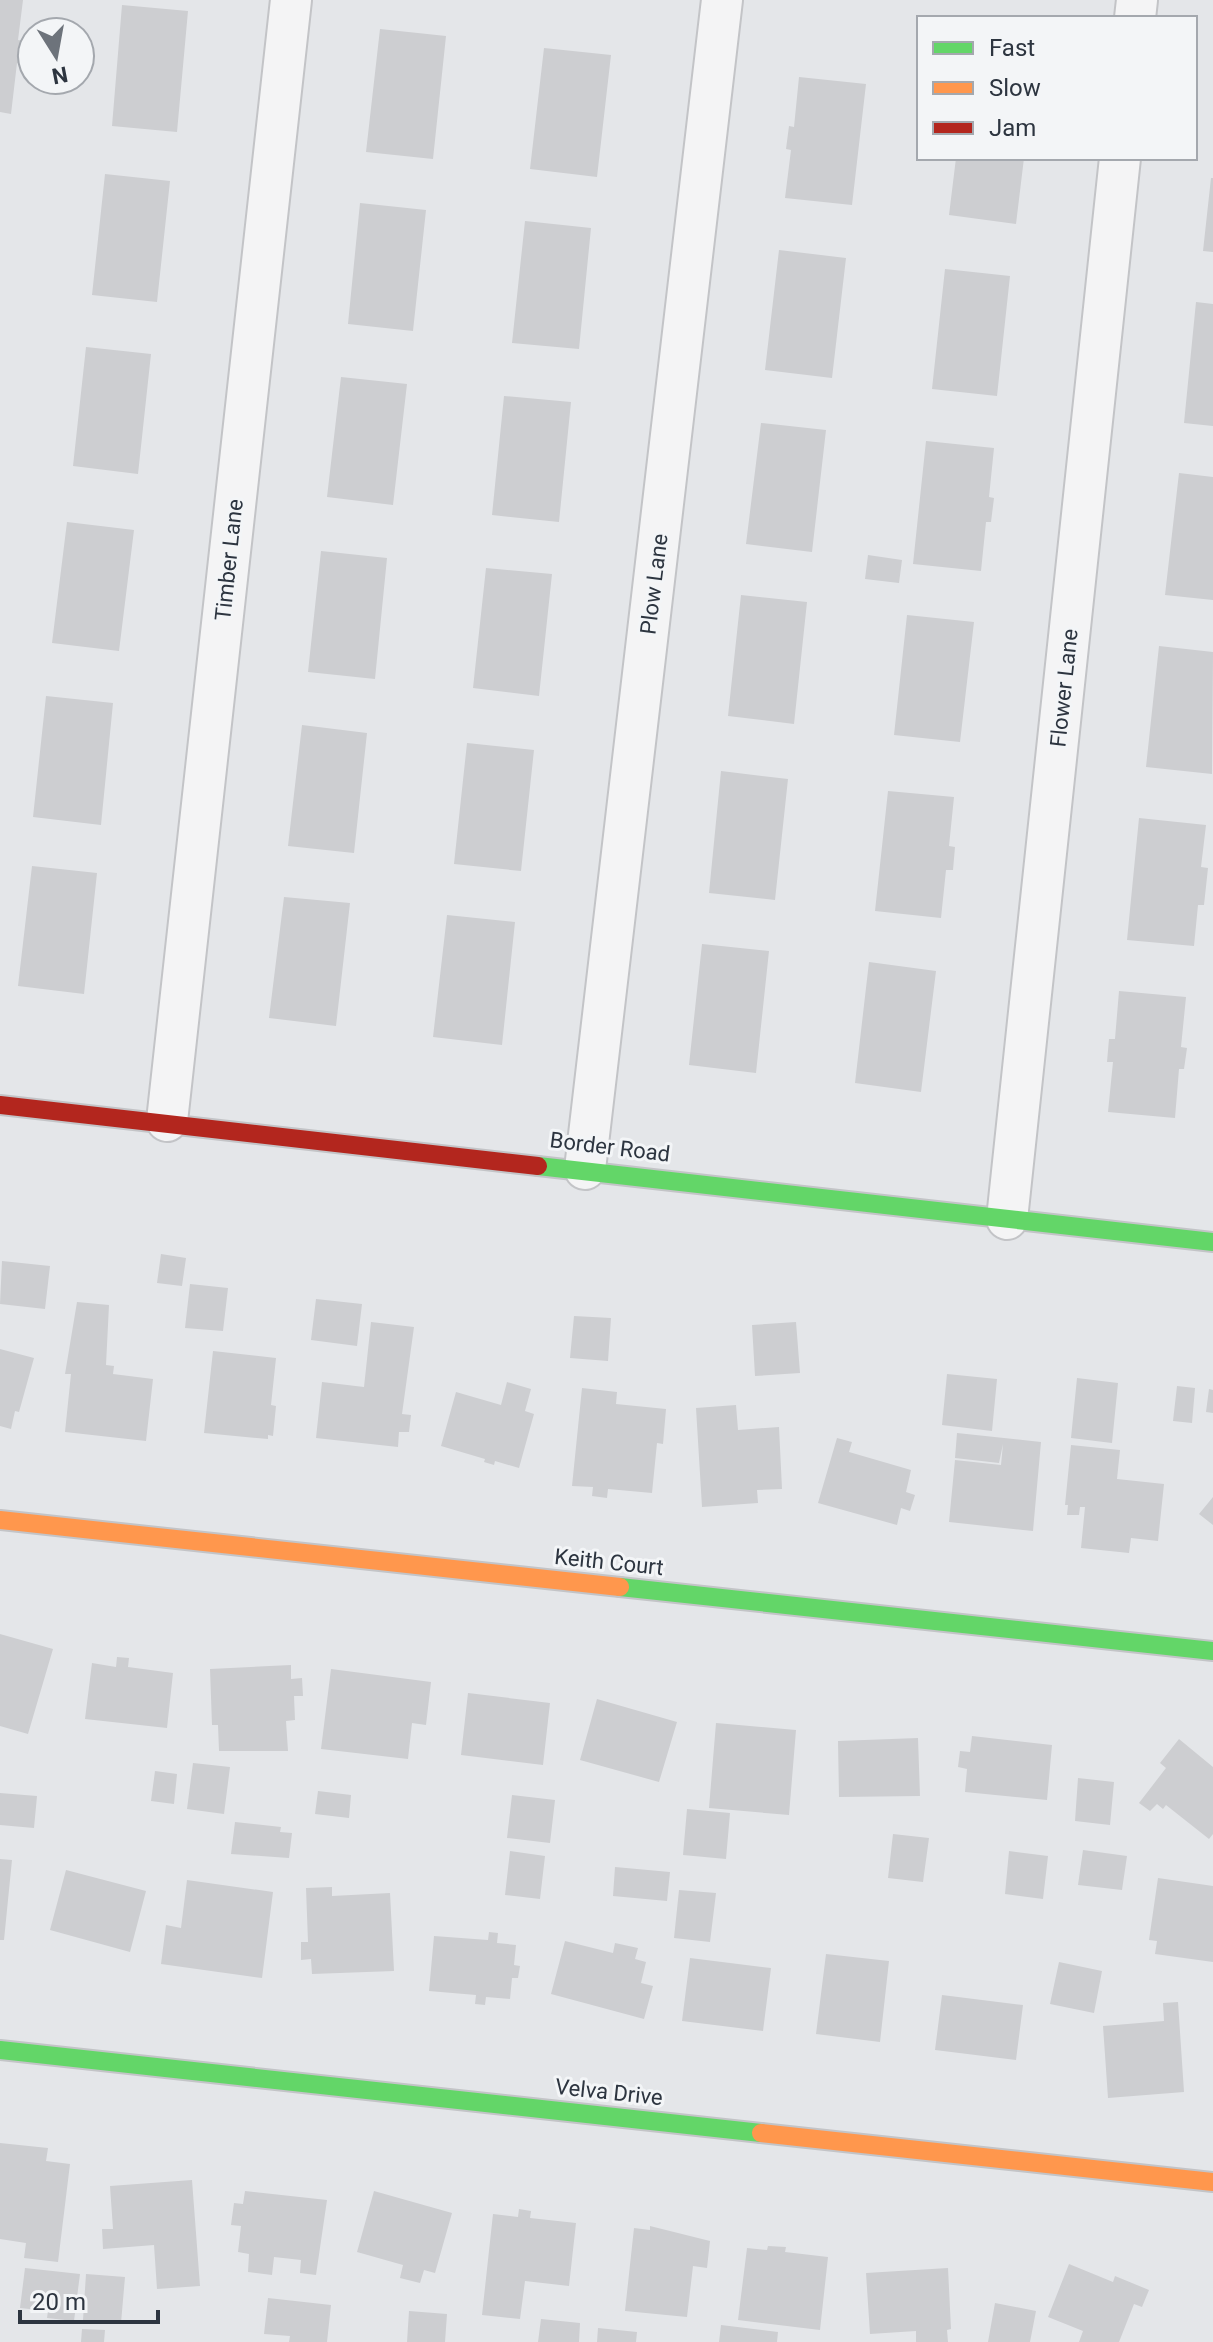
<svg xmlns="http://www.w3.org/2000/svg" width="1213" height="2342" font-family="Roboto,sans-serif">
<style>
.building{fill:#cdced1}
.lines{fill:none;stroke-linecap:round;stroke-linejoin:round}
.street-casing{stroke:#c3c4c7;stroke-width:44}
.fast-casing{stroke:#c3c4c7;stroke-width:22}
.slow-casing{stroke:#c3c4c7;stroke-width:22}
.jam-casing{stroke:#c3c4c7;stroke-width:22}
.street{stroke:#f4f4f5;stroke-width:40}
.fast{stroke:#63d668;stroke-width:18}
.slow{stroke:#ff974d;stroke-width:18}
.jam{stroke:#b3261e;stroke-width:18}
.labels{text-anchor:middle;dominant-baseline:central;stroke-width:6;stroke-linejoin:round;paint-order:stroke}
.street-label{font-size:22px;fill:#2d3540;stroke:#f3f5f7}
</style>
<rect width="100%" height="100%" fill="#e4e6e9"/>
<path class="building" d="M0,0h23l-5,40 7,1 -3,23 -5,-1 -6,51 -11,-2z
M122,5l66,6 -11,121 -65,-6z
M380,29l66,7 -13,123 -67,-7z
M544,48l67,7 -14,122 -67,-8z
M799,77l67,7 -14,121 -67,-7 6,-48 -5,-1 3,-23 5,1z
M956,158h68l-8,66 -67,-9z
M105,174l65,7 -13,121 -65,-7z
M1211,178h2v74l-10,-1z
M360,203l66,7 -13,121 -65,-7z
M525,221l66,7 -12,121 -67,-6z
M779,250l67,8 -14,120 -67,-8z
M945,269l65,7 -13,120 -65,-7z
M1196,302l17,2v122l-29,-3z
M86,347l65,7 -13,120 -65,-8z
M341,377l66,7 -14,121 -66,-8z
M504,396l67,6 -12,120 -67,-7z
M761,423l65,7 -14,122 -66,-8z
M926,441l68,7 -5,49 5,1 -3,24h-5l-5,49 -68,-7z
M1179,473l34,4v123l-48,-5z
M67,522l67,8 -15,121 -67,-8z
M321,551l66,7 -12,121 -67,-7z
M868,555l34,5 -3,23 -34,-4z
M486,568l66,6 -13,122 -66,-8z
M741,595l66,7 -13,122 -66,-8z
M907,615l67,7 -14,120 -66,-7z
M1159,646l54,6 -1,122 -66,-7z
M46,696l67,7 -12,122 -68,-8z
M302,725l65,8 -13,120 -66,-7z
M467,743l67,7 -13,121 -67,-7z
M721,771l67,8 -13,121 -66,-7z
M888,791l66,6 -5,49 6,1 -2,23h-7l-5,48 -66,-7z
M1139,818l67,7 -5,42 7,1 -4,37h-6l-4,41 -67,-6z
M32,866l65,7 -13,121 -66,-8z
M284,897l66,6 -14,123 -67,-8z
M447,915l68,7 -13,123 -69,-8z
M702,944l67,7 -13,122 -67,-8z
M869,962l67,9 -15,121 -66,-9z
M1119,991l67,6 -5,50 6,1 -3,21h-5l-4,49 -67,-6 5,-50h-6l2,-23h6z
M161,1254l25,4 -4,28 -25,-3z
M2,1261l48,5 -5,43 -45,-5z
M190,1284l38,4 -5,43 -38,-3z
M316,1299l46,5 -5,42 -46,-6z
M77,1302l32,3 -3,60 8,1 -1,8 40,5 -7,62 -81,-9 6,-58h-6z
M574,1316l37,2 -3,43 -38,-3z
M371,1322l43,5 -12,87 9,1 -2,17h-10l-1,15 -82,-9 6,-56 42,5z
M796,1322l4,51 -45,3 -3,-51z
M0,1349l34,9 -15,54 -4,-1 -4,18 -11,-3z
M213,1351l63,7 -5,47 5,1 -3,30 -5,-1v4l-64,-6z
M947,1374l50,5 -5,52 -50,-6z
M1077,1378l41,5 -6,60 -41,-5z
M507,1382l24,7 -6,22 9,3 -15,54 -24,-7 -1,4 -10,-3 1,-3 -44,-13 15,-54 45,13z
M1177,1386l18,2 -3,35 -19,-2z
M582,1388l35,4 -1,12 50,5 -3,35 -6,-1 -5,50 -44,-4 -1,9 -15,-2 1,-9 -21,-1z
M1209,1389l4,1v23l-7,-1z
M736,1405l2,25 41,-3 3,62 -25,1 1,13 -56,4 -6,-99z
M957,1433l84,9 -8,89 -84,-9 6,-62 46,5 2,-21 -4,19 -44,-5z
M837,1438l15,4 -3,10 62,18 -5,22 9,3 -5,16 -9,-3 -4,17 -79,-22z
M1071,1445l49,5 -3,29 47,5 -6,57 -27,-3 -2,15 -48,-5 4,-41h-5l-1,8h-12l1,-10h-3z
M1213,1497v28l-14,-11z
M0,1634l53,15 -25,85 -28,-8z
M117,1657l12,1 -1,9 45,6 -6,55 -82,-9 7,-56 24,4z
M291,1665v14l11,-1 1,18h-9l1,24 -9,1 2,30h-69l-1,-26h-6l-2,-56z
M331,1669l100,13 -5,43 -14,-2 -4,36 -87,-10z
M468,1693l82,10 -7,62 -82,-10z
M597,1699l80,23 -18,60 -79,-22z
M716,1723l80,7 -7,85 -80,-7z
M972,1736l80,9 -5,55 -82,-8 2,-23 -9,-2 2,-16 10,1z
M918,1738l2,58 -81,1 -1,-56z
M1179,1739l34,28v67l-4,5 -43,-34 -3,4 -6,-5 -7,7 -11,-8 27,-35 -6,-5z
M193,1763l37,4 -6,47 -37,-5z
M155,1771l22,3 -3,30 -23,-3z
M1078,1778l36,4 -4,43 -35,-4z
M318,1791l33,4 -2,23 -34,-4z
M0,1793l37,3 -3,32 -34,-3z
M512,1795l43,5 -5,43 -43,-5z
M687,1809l43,4 -4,46 -43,-4z
M235,1822l46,5 -1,5 12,1 -3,25 -58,-4z
M893,1834l36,4 -6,44 -35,-4z
M1083,1850l44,6 -5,34 -44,-5z
M510,1851l35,5 -5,43 -35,-4z
M1009,1851l39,5 -5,43 -38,-5z
M0,1859l12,1 -8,80h-4z
M615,1867l55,5 -3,29 -54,-5z
M66,1870l80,21 -16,61 -80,-22z
M1158,1878l55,8v76l-58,-8 2,-13 -8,-1z
M187,1880l86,12 -11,86 -101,-14 5,-39 15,3z
M332,1887v9l58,-3 4,78 -82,3 -1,-15 -10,1v-18h7l-2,-54z
M679,1890l37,3 -6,49 -36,-4z
M489,1932l9,1 -1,10 19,2 -2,20 6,1 -2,12h-6l-2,21 -24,-2 -1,8 -10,-1 1,-9 -47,-4 5,-55 54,4z
M565,1941l48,12 2,-10 23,5 -3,11 11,3 -5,21 12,3 -9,33 -93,-25z
M826,1954l63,7 -9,81 -64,-8z
M690,1958l81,10 -8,63 -81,-10z
M1059,1962l43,9 -8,42 -44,-9z
M942,1995l81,10 -7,55 -81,-10z
M1178,2002l6,90 -76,6 -5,-72 61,-5 -1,-18z
M0,2143l48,5 -2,13 24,3 -12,98 -34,-4 2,-15 -26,-4z
M192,2180l8,106 -43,3 -3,-44 -51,4 -1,-20h11l-3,-43z
M245,2191l82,9 -11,75 -16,-2 1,-13 -27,-3 -2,18 -24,-3 1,-18 -11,-2 3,-26 -10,-1 3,-22 9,1z
M374,2191l78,22 -17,60 -11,-3 -4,13 -20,-5 3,-13 -46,-13z
M519,2209l12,2 -1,7 46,5 -7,63 -44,-5 -5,38 -38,-4 11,-101 25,3z
M650,2226l60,15 -3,27 -14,-2 -6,51 -62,-6 9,-83 16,2z
M768,2246l18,1 -1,5 43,5 -8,73 -82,-10 9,-72 20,2z
M1069,2264l44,18 2,-6 34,14 -7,17 -8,-3 -15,38h-40l4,-11 -35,-14z
M25,2268l55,6 -6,47 -27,-3 1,-7 -28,-3z
M948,2268l3,61 -4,1 1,12h-32v-11l-46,3 -4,-61z
M86,2274l39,3 -4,46 -38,-3z
M268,2298l63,7 -4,37h-38l1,-6 -26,-2z
M995,2303l41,8 -6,31h-42z
M409,2311l38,3 -2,28h-38z
M541,2319l39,4 -1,19h-41z
M721,2325l57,7 -1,10h-58z
M598,2328l39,4 -1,10h-39z
M82,2329l23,1 -1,12h-23z"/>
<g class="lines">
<defs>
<path id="street" d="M1135,18l2,-18
M167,1121l124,-1121
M585,1169l137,-1169
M1007,1219l113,-1061"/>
<path id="fast" d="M538,1166l675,76
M620,1587l593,64
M0,2050l761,83"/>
<path id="slow" d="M0,1520l620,67
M761,2133l452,49"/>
<path id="jam" d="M0,1105l538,61"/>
</defs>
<use href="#street" class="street-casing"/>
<use href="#fast" class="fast-casing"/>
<use href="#slow" class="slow-casing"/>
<use href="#jam" class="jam-casing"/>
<use href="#street" class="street"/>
<use href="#fast" class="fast"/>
<use href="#slow" class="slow"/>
<use href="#jam" class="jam"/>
</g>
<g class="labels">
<g class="street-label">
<text transform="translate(229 560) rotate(-84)">Timber Lane</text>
<text transform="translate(654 584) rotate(-83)">Plow Lane</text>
<text transform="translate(1064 688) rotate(-84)">Flower Lane</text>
<text transform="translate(610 1147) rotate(7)">Border Road</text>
<text transform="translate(609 1562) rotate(6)">Keith Court</text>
<text transform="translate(609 2092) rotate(6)">Velva Drive</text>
</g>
</g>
<rect x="917" y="16" width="280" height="144" fill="#f3f5f7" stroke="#a4a8ae" stroke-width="2"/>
<rect x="933" y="42" width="40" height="12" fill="#63d668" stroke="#a4a8ae" stroke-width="2"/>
<text x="989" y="56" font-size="24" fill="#2d3540">Fast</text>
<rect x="933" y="82" width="40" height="12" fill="#ff974d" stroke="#a4a8ae" stroke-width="2"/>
<text x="989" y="96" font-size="24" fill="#2d3540">Slow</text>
<rect x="933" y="122" width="40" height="12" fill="#b3261e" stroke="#a4a8ae" stroke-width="2"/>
<text x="989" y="136" font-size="24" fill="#2d3540">Jam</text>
<g transform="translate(56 56) rotate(169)"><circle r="38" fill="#f3f5f7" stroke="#a4a8ae" stroke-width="2"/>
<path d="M0-6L14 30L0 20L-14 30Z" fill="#6d737b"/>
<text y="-12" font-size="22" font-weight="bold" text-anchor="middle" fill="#2d3540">N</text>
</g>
<path d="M20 2310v12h138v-12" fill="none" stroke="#2d3540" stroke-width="4"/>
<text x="32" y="2310" font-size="24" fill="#2d3540" stroke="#f3f5f7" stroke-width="6" paint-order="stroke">20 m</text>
</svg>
